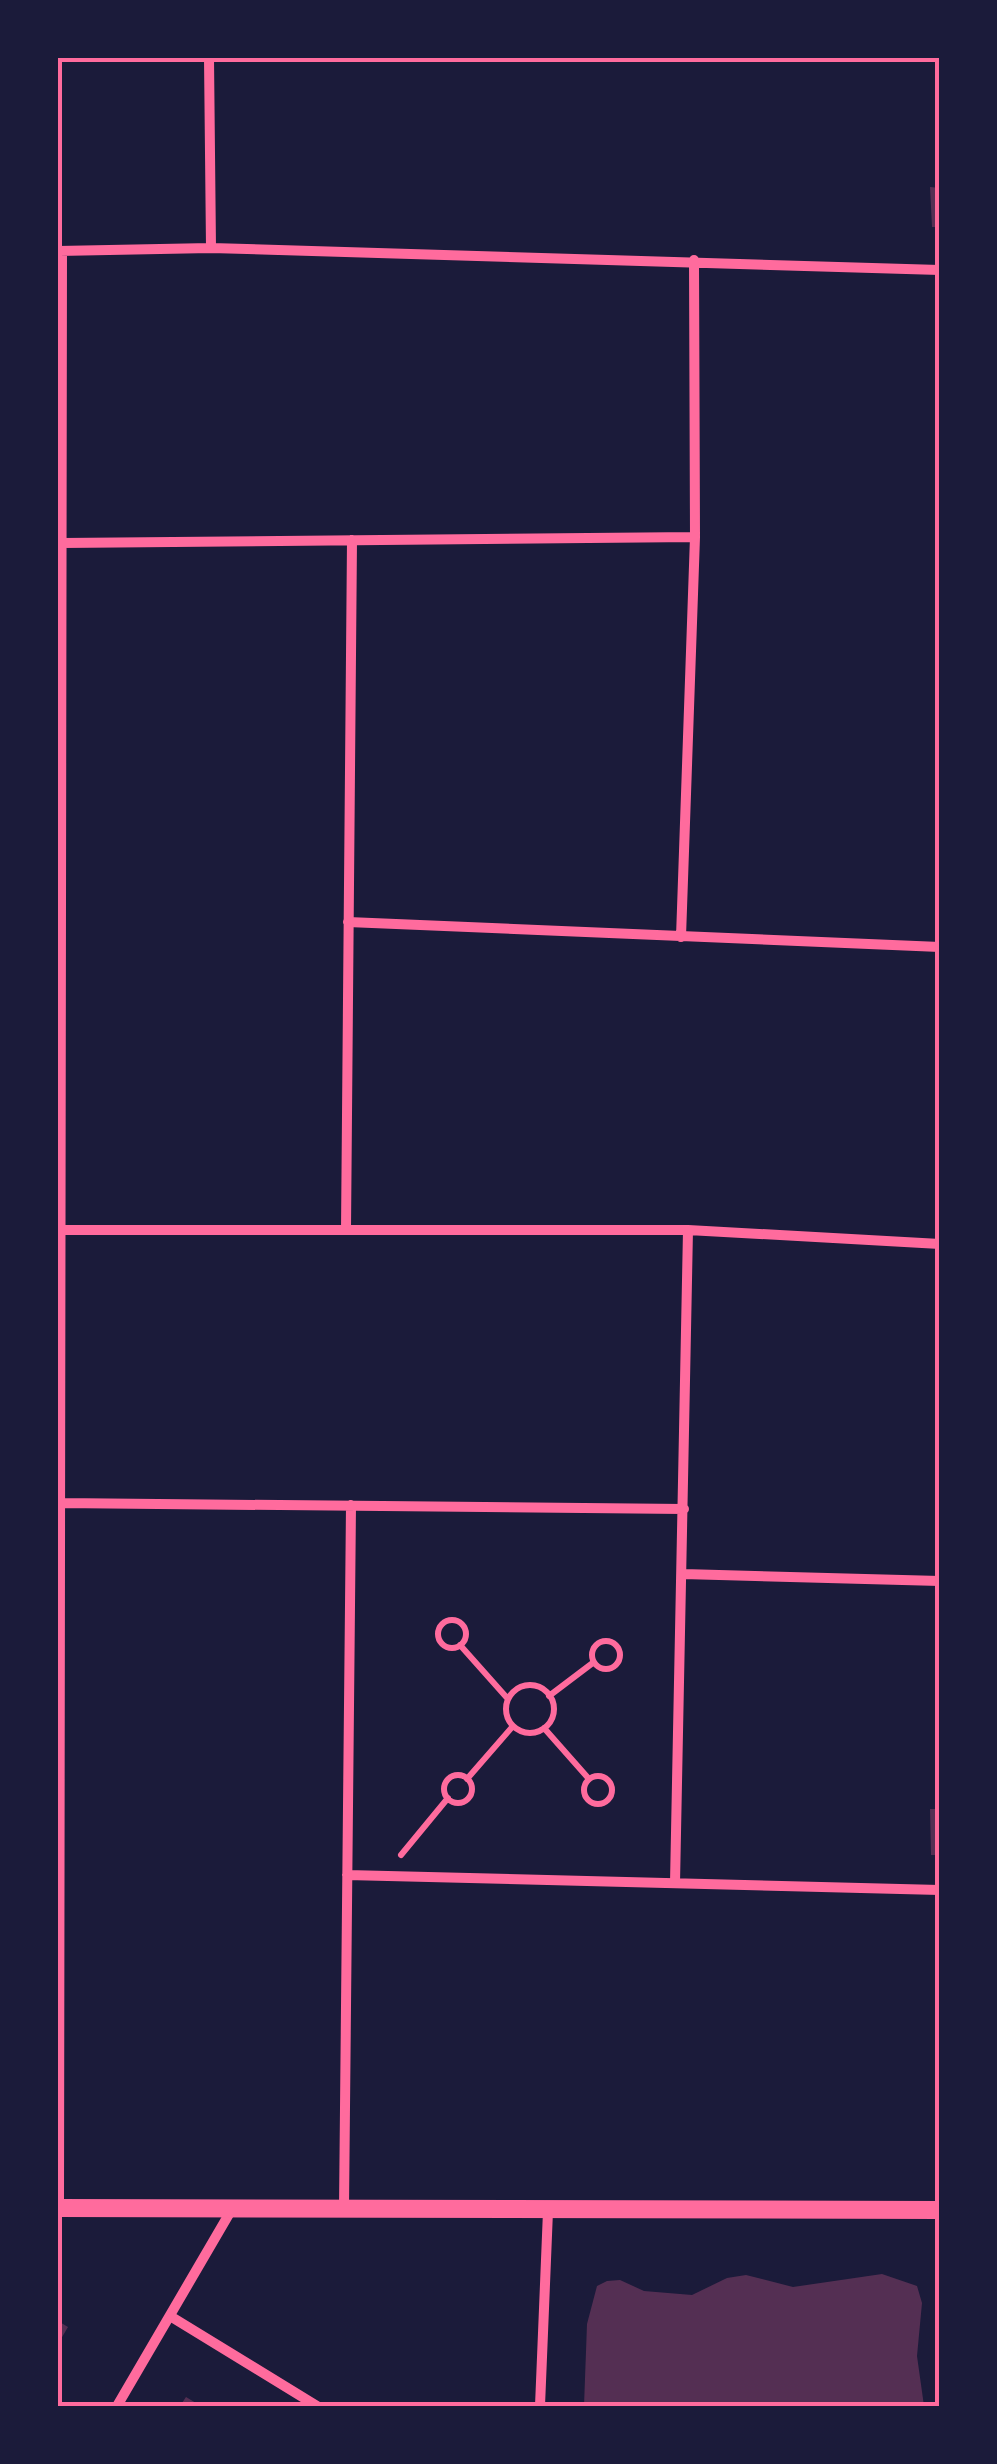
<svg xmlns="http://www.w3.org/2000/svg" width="997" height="2464" font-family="'DejaVu Sans',sans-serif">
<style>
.building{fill:#542f53}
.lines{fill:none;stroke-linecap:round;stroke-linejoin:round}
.path{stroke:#ff6b9d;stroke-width:6}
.minor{stroke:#ff6b9d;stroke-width:10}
.tertiary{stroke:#ff6b9d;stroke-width:18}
.neatline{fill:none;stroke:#ff6b9d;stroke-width:4}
</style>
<rect width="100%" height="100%" fill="#1b1b3a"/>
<path class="building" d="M930,187l10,1v39h-8z
M930,1809h10v46h-9z
M882,2274l35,12 5,17 -5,53 7,50h-340l3,-82 10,-38 10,-5 13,-1 24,11 48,4 35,-17 19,-3 47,12z
M58,2321l10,6 -10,17z
M186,2397l15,9h-21z"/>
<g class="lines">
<path class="path" d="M438 1634a14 14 0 1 1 28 0a14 14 0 1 1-28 0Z
M592 1655a14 14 0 1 1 28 0a14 14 0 1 1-28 0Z
M460,1645l48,54
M506 1709a24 24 0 1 1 48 0a24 24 0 1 1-48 0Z
M549,1696l45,-34
M544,1728l45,51
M444 1789a14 14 0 1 1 28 0a14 14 0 1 1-28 0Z
M584 1790a14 14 0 1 1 28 0a14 14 0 1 1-28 0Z
M467,1779l46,-53
M401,1855l47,-57"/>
<path class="minor" d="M209,58l2,190
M58,251l153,-3 729,22
M62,543l633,-6
M348,922l592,25
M681,937l14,-400 -1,-277
M58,1230h630l252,14
M346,1230l6,-690
M60,1503l624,6
M683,1574l257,7
M347,1875l593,15
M675,1883l13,-653
M59,2208l3,-1957
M344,2208l7,-703
M170,2316l147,90
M117,2406l115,-197
M540,2406l8,-195"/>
<path class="tertiary" d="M58,2208l882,2"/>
</g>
<rect width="997" height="2464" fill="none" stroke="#1b1b3a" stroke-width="120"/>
<rect x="60" y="60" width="877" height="2344" class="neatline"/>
</svg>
